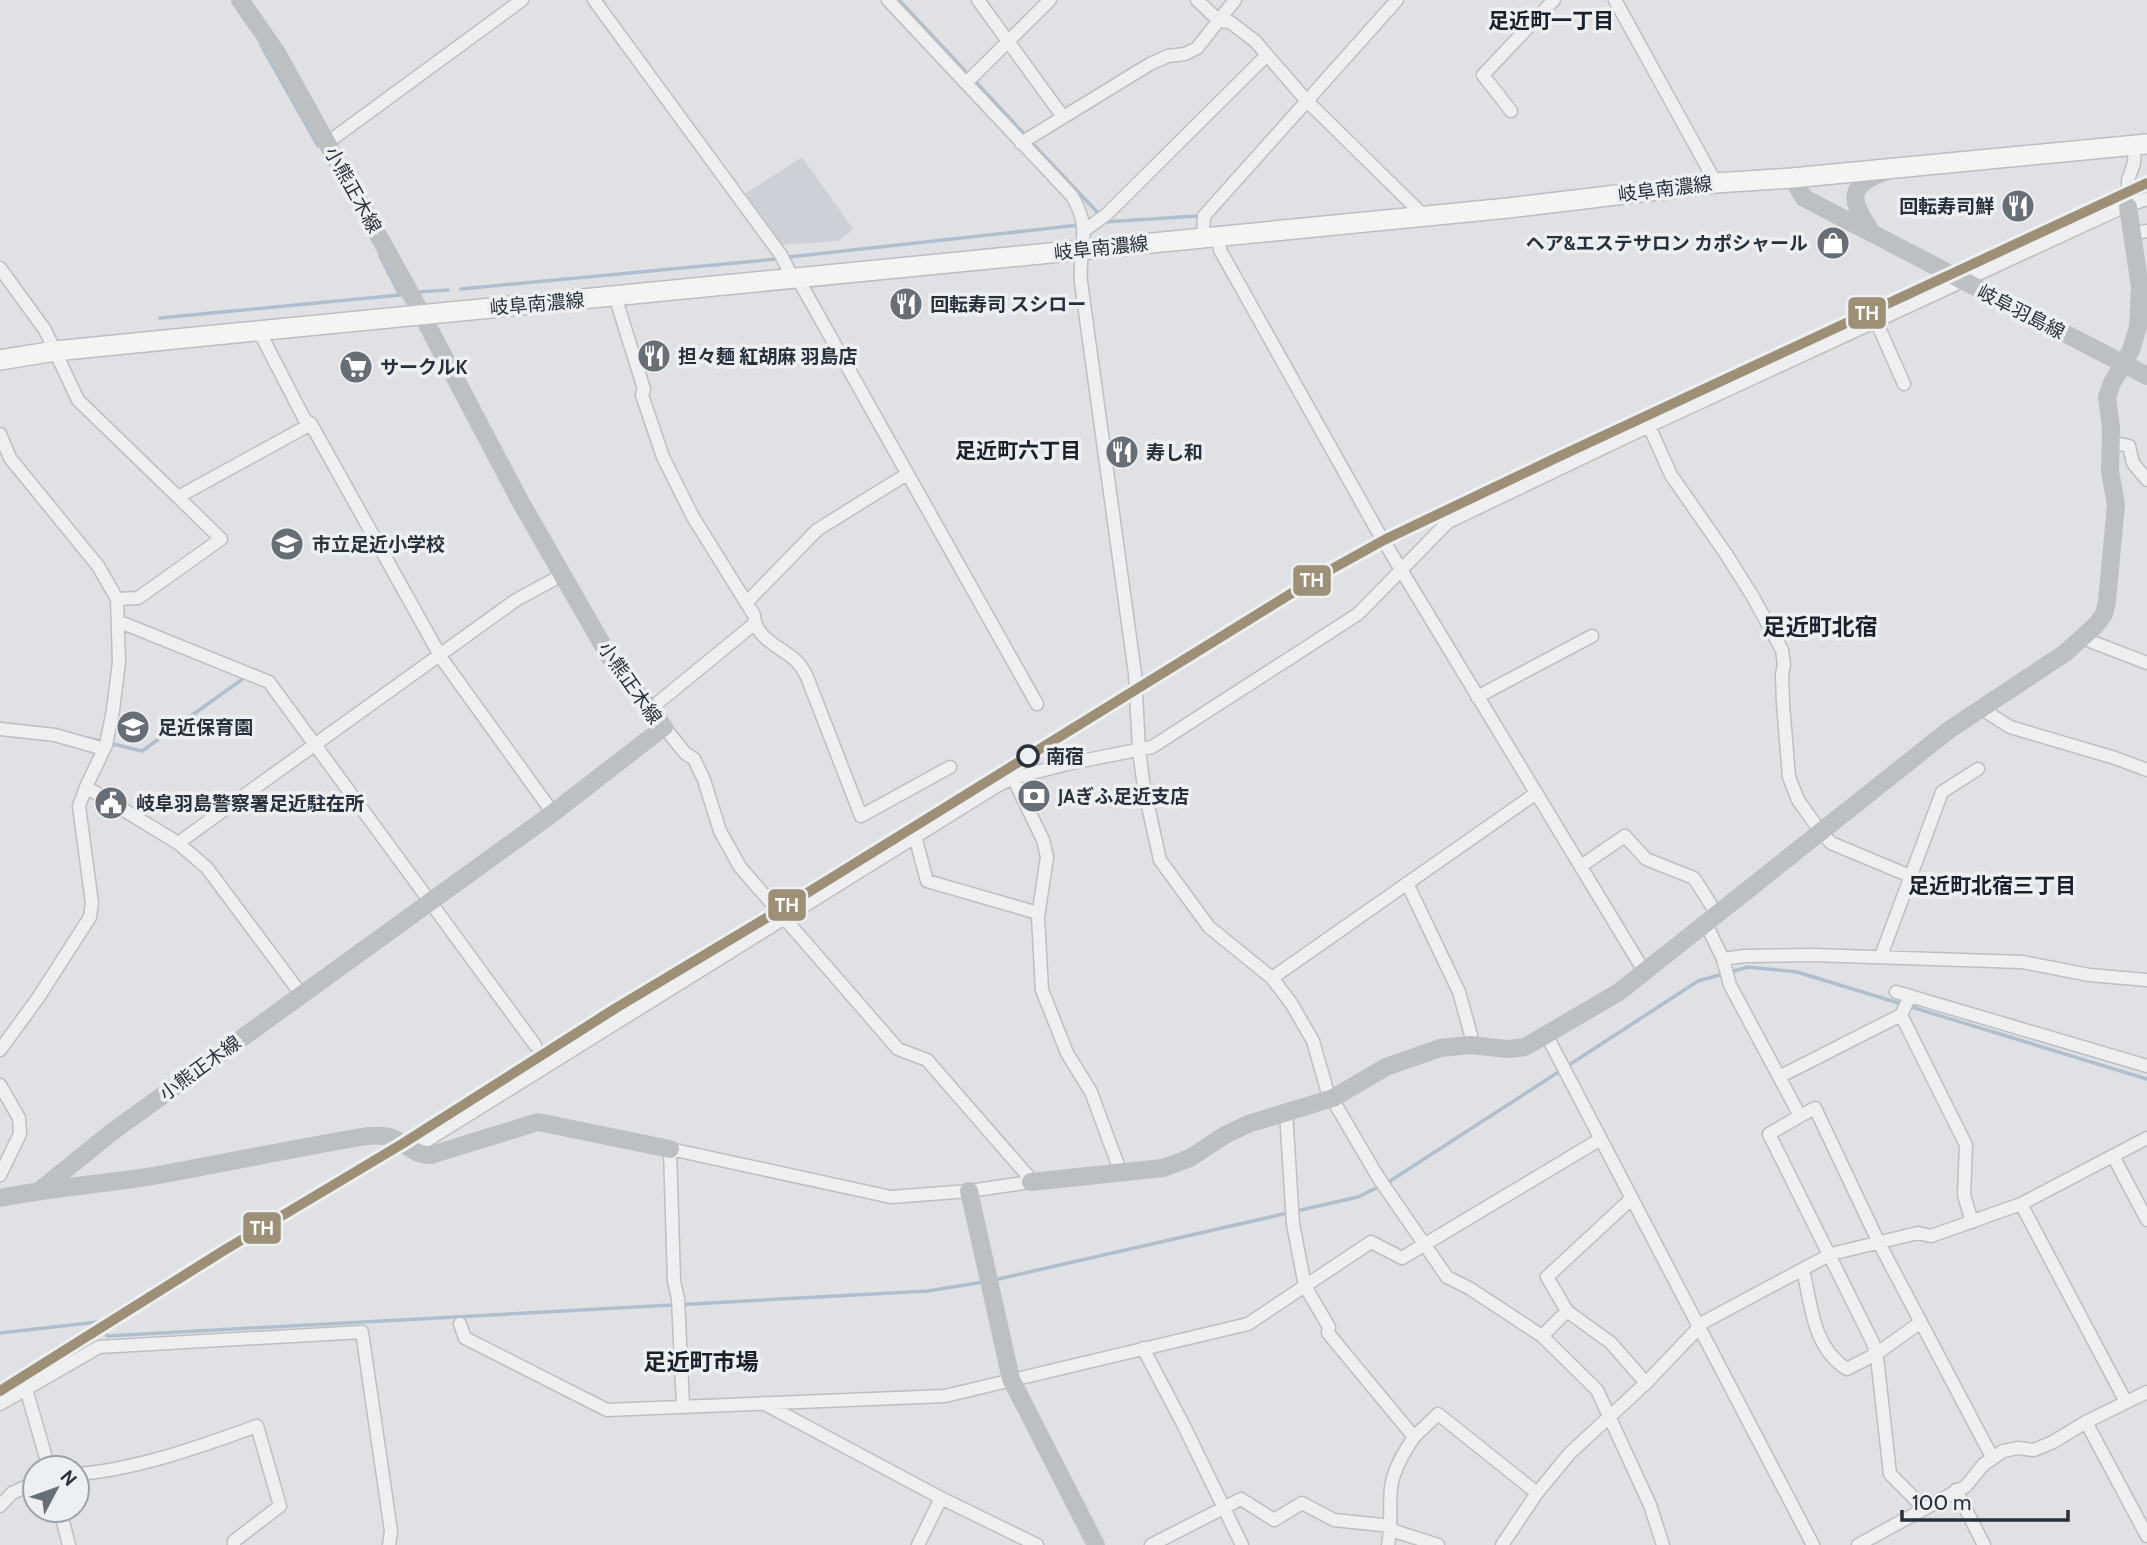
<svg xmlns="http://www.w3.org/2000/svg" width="2147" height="1545" font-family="Cabin,'Noto Sans JP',sans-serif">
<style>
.built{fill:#cdd1d7}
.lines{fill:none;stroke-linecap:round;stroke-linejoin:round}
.stream{stroke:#afbfcd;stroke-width:3.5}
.street-casing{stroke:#bdbfc2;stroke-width:15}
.primary-casing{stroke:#bcbec1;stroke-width:22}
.street{stroke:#eeeff0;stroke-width:12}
.secondary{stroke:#bdc0c3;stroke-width:18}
.primary{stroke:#f3f4f4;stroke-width:19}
.rail-1-casing{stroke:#ecf0f3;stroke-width:16}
.rail-1{stroke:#9e8f77;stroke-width:10}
.stop-dot{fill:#ecf0f3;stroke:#28303b;stroke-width:3.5}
.labels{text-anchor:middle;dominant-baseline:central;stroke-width:7;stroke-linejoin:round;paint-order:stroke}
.street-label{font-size:19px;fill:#28303b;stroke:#ecf0f3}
.poi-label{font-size:19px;font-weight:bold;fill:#28303b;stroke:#ecf0f3;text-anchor:start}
.stop-label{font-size:19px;font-weight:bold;fill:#28303b;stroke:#ecf0f3;text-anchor:start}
.neighbourhood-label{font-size:21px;font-weight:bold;fill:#1a212b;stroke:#ecf0f3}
.quarter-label{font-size:23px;font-weight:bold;fill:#1a212b;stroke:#ecf0f3}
.line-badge{stroke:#ecf0f3;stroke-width:2.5}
.badge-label{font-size:19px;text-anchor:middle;font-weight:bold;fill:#fff}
</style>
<rect width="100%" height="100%" fill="#dfe1e4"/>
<path class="built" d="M802,157l51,72 -14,12 -60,4 -36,-50z"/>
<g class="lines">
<path class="stream" d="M899,0l70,75
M261,45l57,101
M974,80l52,56
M1031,142l69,73
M1104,222l93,-6
M789,257l290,-32
M461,289l315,-30
M417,292l31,-2
M160,318l240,-23 -20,-39
M88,738l12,3
M113,744l29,7 102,-73
M1566,1067l132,-86 50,-14 49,5 350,107
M1387,1183l173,-112
M994,1280l364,-83 22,-11
M0,1333l98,-11 9,14 821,-45 55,-9"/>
<defs>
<path id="street" d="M594,0l187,255 12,24
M888,0l184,196c21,35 6,50 9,86l54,392 4,76 5,38 16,72 49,67 63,51 19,25 22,38 14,49 51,87 69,100 22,11 73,48 55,54 53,115 13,40
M978,0l85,117
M1197,0l22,21 11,1 25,19 51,59 117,115
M1615,0l101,183
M966,83l84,-83
M1511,111l-28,-36 71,-75
M327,143l195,-143
M1021,143l129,-79 18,-8 17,-2 12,-6 38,-48
M2128,207v-27l6,-17 1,-17
M1085,230l22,-16 160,-159
M2132,234l15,-3
M1219,237l1,13 157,280 267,441
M1203,238l1,-22 193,-216
M0,268l45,62 33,70 100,97
M798,279l239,425
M615,296l29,93 -2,6 21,62 30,60 61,98c1,23 25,31 40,44 6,4 10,12 13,18l54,139 89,-49
M1876,321l28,63
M259,331l46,89 6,4 131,235 111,154
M1649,426l22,49 55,79 27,43 29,53 2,15 -2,9 1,30 6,73 9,23 22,31 11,12 79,33
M0,434l10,24 88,108 19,33 2,63 -6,48 -7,35 -20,42 -7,19 13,97 -2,14 -52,81 -38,52
M2111,442l18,4 4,17 14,17
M117,599l21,-1 83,-59 -43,-42 133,-73
M746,603l71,-73 90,-56
M118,624h7l144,58 266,363
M2082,638l65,25
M1477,697l115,-61
M1982,709l28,18 105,31 32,12
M649,710l105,-86
M664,727l21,26 9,6 10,21 16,51 20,36 158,182 29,11 101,116 3,6 -62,9 -78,6 -221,-48 4,132 4,18 5,106
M0,729l55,6 49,14
M1013,778l30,62 4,17 -9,60 4,73 25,63 24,39 30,81
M86,787l92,56 29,25 94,126
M915,836l12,45 111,32
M178,843l338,-243 48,-26
M1581,866l44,-30 21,23 48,19 22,35
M1407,883l52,109 12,43 -1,10
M1705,922l18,37 7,26 70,131 15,-8 64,135 113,214
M1881,956l61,-164 36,-23
M1723,959l22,-3 68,-1 209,7 67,13 58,5
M1272,978l263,-184
M1896,992l251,74
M1910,996l-9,19 65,130 -2,50 8,27
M1547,1036l266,509
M1779,1077l122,-62
M0,1085l19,33 1,16 -20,41
M1286,1112l7,112 12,62 24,41 -1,6 86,104 24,-23 99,79
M1800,1116l-31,18 104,209 4,14 13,117 34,34
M418,1153l5,-10 574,-357 16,-8 54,-14 85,-17 206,-133 90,-92 201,-96 470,-217 28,-10
M2113,1156l34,64
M1630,1200l-83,77 20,34 44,32 35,40
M2021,1204l105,198
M1803,1269c8,36 10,79 44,100l29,-15 45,-32
M460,1324l5,14 142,72 338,-14 303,-72 123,-82 31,16 197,-118
M1542,1336l25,-25
M1143,1348l41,78 58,119
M26,1389l23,79
M763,1403l178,95 96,47
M0,1404l99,-57 263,-15 29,199 -2,14
M2086,1422l61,114
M77,1474c58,-4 125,-28 180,-48l23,80 -46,35v4
M1956,1490l28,55
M0,1506l12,-13 23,-10
M60,1510l9,35
M1391,1530l47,15
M918,1545l23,-47
M1151,1545l90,-46 33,21 28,-17 32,17 57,6
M1388,1545c4,-19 1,-38 3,-57 2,-18 13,-36 23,-51
M1502,1545l35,-52 33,-40 76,-70 58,-61 127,-68 87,-21 13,3 90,-32 126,-66
M1858,1545l108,-59 17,-21 20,-14 15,-3 16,2 19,-8 33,-20 61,-30"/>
<path id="primary" d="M0,360l55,-9 110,-11 1343,-132 208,-25 76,-5 355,-34"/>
</defs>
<use href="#street" class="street-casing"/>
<use href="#primary" class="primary-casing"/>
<use href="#street" class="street"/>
<path class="secondary" d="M1792,178l12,20 343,178
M1871,231c-22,-32 -24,-46 16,-60
M1031,1182l132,-14 27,-10 35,-23 23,-11 85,-26 53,-31 54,-19 30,-3 38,4 17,-2 94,-55 330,-262 116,-77 31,-28 8,-11 3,-13 9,-96 -6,-34 1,-43 -4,-31 5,-14 19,-33 7,-23 2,-40 -12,-80
M39,1191l73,-59 441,-319 111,-86 -55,-71 -89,-155 -107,-203 -136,-245 -37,-53
M969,1191l42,188 85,166
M0,1198c50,-10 102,-14 153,-22 71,-13 143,-28 214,-40 8,0 16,-1 23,1 15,5 24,19 41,18l107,-33 132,27"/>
<use href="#primary" class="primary"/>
<defs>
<path id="rail-1" d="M0,1391l223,-140 179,-107 214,-136 162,-97 543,-336 63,-35 174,-83 589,-274"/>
</defs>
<use href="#rail-1" class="rail-1-casing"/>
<use href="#rail-1" class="rail-1"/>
</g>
<defs>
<symbol id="restaurant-disc" viewBox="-11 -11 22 22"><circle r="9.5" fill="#686e76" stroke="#ecf0f3"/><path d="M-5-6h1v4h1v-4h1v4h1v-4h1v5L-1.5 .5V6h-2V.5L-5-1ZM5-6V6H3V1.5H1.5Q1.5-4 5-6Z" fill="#fff"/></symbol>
<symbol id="shop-disc" viewBox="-11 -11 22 22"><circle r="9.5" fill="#686e76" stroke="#ecf0f3"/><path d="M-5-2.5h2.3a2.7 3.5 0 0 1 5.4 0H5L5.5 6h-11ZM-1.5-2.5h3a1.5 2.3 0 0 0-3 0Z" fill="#fff"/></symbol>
<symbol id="supermarket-disc" viewBox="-11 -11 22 22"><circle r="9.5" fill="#686e76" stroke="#ecf0f3"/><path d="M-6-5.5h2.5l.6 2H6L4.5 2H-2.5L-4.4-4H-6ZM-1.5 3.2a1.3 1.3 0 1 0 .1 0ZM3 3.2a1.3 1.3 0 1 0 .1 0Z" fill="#fff"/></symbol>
<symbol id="school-disc" viewBox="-11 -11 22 22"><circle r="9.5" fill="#686e76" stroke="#ecf0f3"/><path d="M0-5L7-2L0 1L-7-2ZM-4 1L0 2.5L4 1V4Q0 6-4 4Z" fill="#fff"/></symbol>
<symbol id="bank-disc" viewBox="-11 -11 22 22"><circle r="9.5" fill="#686e76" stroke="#ecf0f3"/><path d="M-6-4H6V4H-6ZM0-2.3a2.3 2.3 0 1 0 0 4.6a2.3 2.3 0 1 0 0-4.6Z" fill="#fff"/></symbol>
<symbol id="civic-disc" viewBox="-11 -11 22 22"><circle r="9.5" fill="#686e76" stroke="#ecf0f3"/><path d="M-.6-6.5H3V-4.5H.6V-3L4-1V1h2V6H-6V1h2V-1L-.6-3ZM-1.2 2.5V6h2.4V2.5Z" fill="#fff"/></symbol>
</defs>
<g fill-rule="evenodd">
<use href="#restaurant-disc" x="1999" y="187" width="38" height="38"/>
<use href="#shop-disc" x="1814" y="224" width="38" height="38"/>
<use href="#restaurant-disc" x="887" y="285" width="38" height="38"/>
<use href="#restaurant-disc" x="635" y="337" width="38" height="38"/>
<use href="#supermarket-disc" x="337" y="348" width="38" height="38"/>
<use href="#restaurant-disc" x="1103" y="433" width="38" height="38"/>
<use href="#school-disc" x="268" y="525" width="38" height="38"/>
<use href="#school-disc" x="114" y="708" width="38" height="38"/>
<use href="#bank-disc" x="1015" y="777" width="38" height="38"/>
<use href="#civic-disc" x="92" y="784" width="38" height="38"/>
</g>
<circle class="stop-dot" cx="1028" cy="756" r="10"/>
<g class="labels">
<g class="street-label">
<text transform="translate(1665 189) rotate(-7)">岐阜南濃線</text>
<text transform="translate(353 190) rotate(61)">小熊正木線</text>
<text transform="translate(1101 248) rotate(-6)">岐阜南濃線</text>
<text transform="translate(537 304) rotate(-5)">岐阜南濃線</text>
<text transform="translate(2021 312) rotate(27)">岐阜羽島線</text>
<text transform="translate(630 683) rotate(55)">小熊正木線</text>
<text transform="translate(200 1068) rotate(-36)">小熊正木線</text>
</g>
<g class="poi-label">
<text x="1994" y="206" text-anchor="end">回転寿司鮮</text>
<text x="1808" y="243" text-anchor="end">ヘア&amp;エステサロン カポシャール</text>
<text x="930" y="304">回転寿司 スシロー</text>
<text x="678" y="356">担々麺 紅胡麻 羽島店</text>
<text x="380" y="367">サークルK</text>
<text x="1146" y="452">寿し和</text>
<text x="312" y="544">市立足近小学校</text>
<text x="158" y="727">足近保育園</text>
<text x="1058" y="796">JAぎふ足近支店</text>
<text x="136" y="803">岐阜羽島警察署足近駐在所</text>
</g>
<g class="stop-label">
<text x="1046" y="756">南宿</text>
</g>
<g class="neighbourhood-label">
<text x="1551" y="20">足近町一丁目</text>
<text x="1018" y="450">足近町六丁目</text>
<text x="1992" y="885">足近町北宿三丁目</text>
</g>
<g class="quarter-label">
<text x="1820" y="627">足近町北宿</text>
<text x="701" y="1362">足近町市場</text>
</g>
</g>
<g class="line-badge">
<rect x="1847" y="296" width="40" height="34" rx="7" fill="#9e8f77"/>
<rect x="1292" y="564" width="40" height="33" rx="7" fill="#9e8f77"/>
<rect x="767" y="888" width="40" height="34" rx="7" fill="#9e8f77"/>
<rect x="242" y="1211" width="40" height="34" rx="7" fill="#9e8f77"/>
</g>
<g class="badge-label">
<text x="1867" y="320">TH</text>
<text x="1312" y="587">TH</text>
<text x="787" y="912">TH</text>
<text x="262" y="1235">TH</text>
</g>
<g transform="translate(56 1489) rotate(49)"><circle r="33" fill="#ecf0f3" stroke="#9ea3a9" stroke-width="2"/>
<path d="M0-5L12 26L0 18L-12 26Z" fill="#686e76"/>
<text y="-10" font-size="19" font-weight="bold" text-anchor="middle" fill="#28303b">N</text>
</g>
<path d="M1902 1510v10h166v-10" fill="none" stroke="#28303b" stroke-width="3.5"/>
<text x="1912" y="1510" font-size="21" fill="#28303b" stroke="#ecf0f3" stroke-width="5" paint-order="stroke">100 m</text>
</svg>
